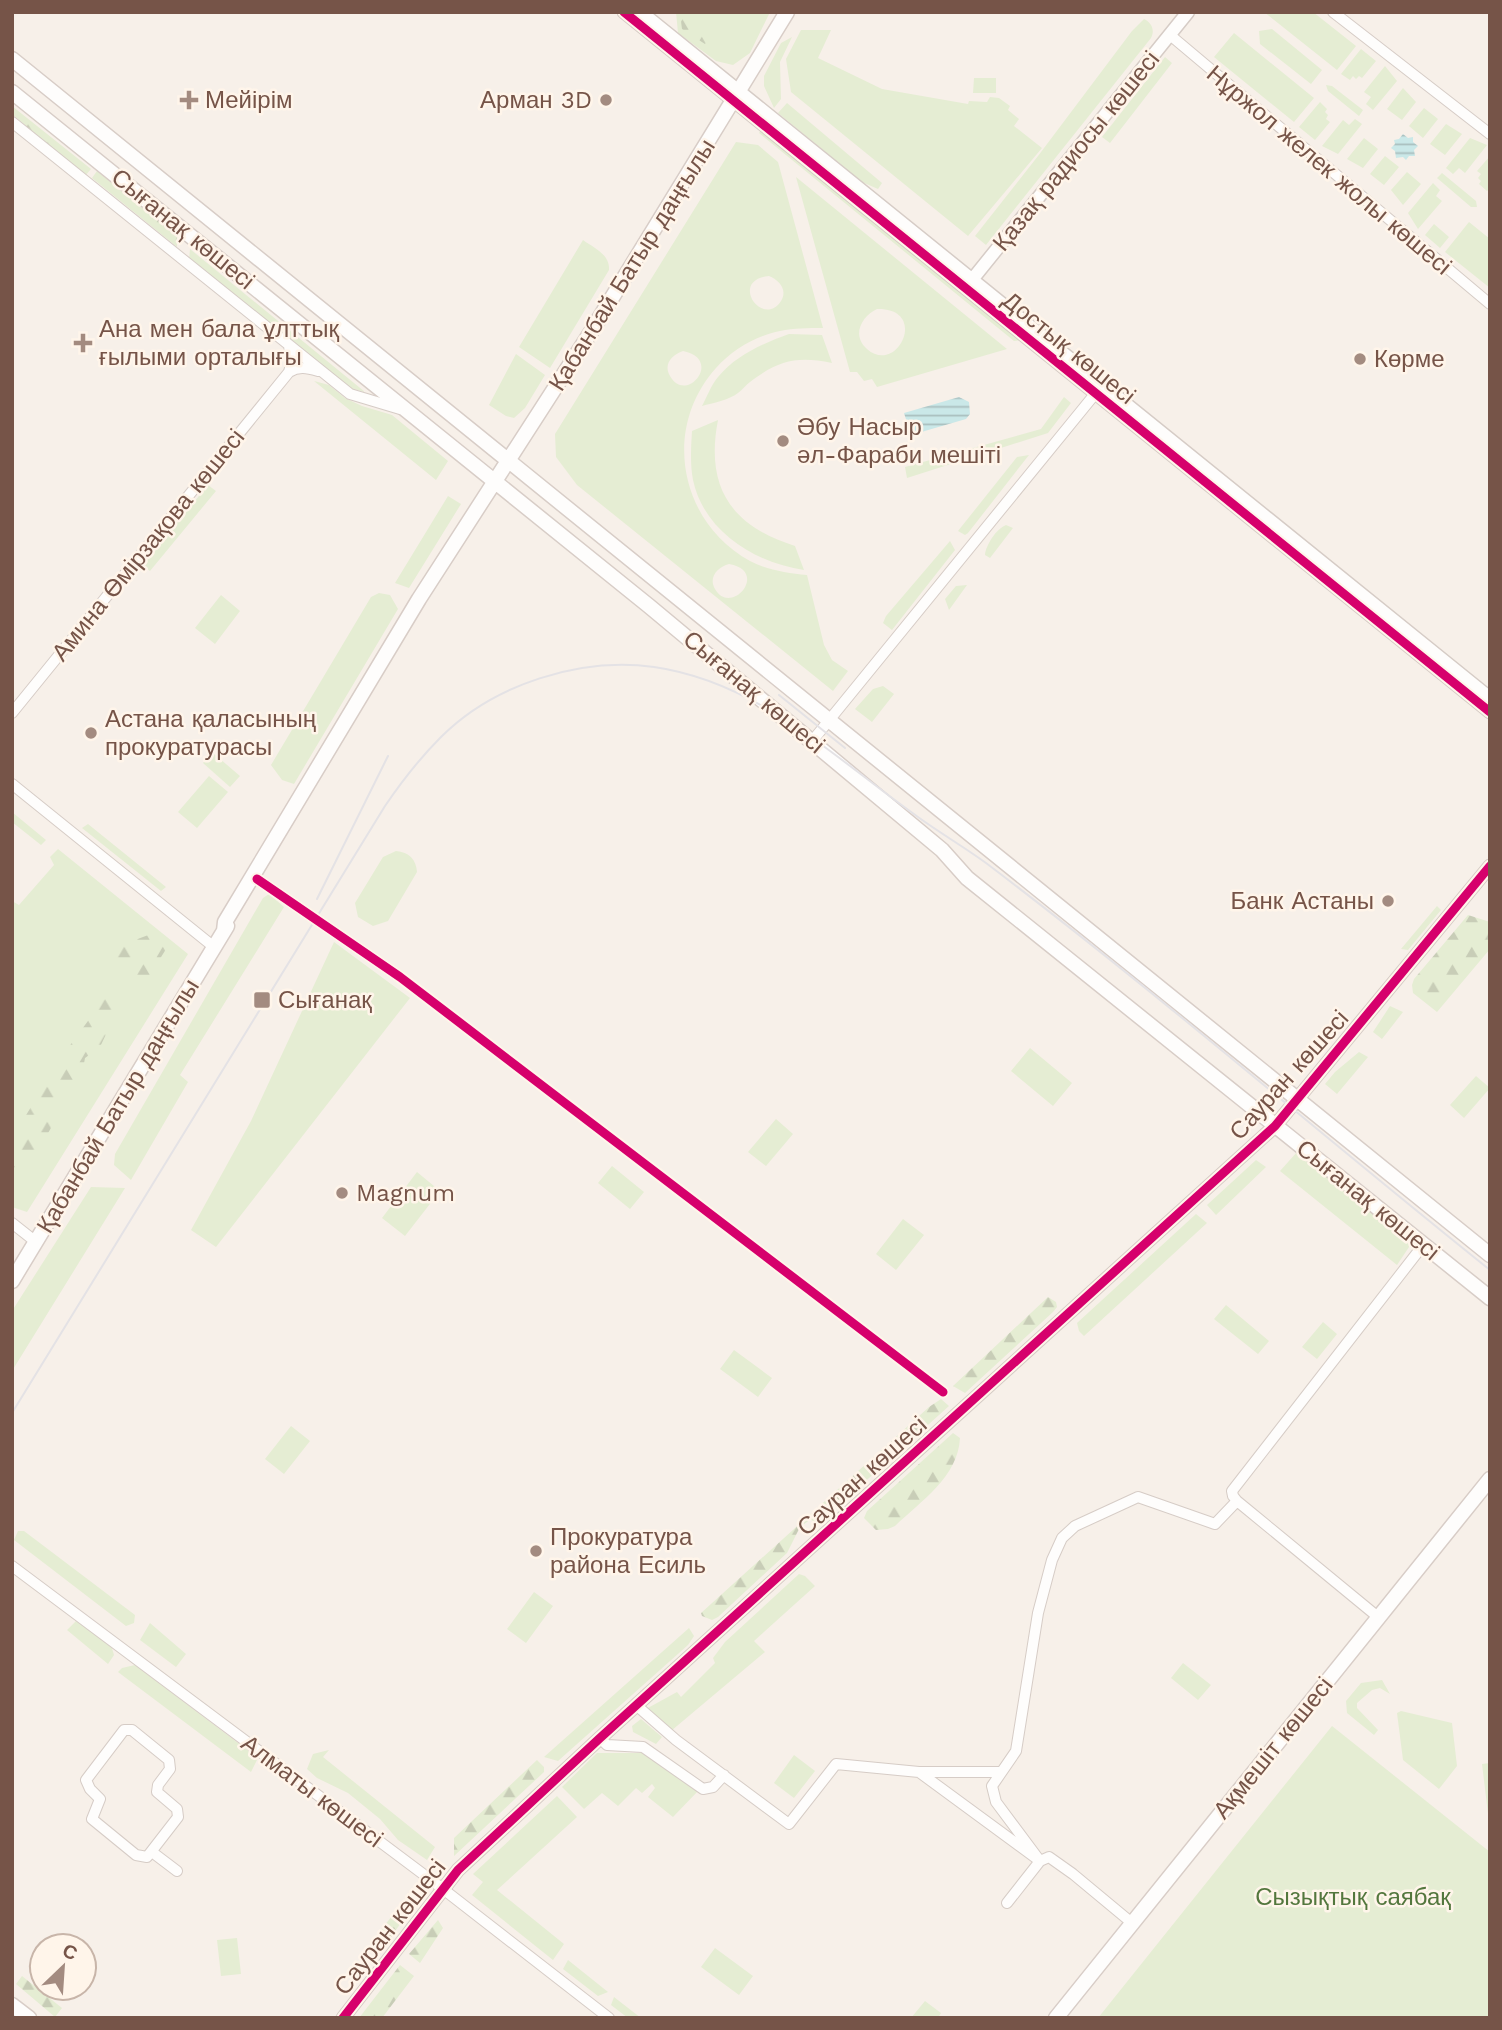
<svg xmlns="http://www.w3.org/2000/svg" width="1502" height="2030" font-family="'Work Sans',sans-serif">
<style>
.green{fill:#e5edd3;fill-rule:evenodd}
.forest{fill:url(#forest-firs)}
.water{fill:url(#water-rules)}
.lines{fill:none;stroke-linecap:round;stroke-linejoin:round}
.minor-casing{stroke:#d6ccc6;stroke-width:12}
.tertiary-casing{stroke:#d6ccc6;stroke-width:15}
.secondary-casing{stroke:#d8cdc7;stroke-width:17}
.minor{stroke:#fefdfc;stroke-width:10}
.tertiary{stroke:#fefdfc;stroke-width:12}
.secondary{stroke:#fefdfc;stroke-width:14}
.tram{stroke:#e4e2e5;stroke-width:2}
.cycleway-casing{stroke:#fff5ea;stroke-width:13}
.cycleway{stroke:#d6006c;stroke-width:9}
.poi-dot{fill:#a38b80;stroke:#fff5ea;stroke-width:2.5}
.labels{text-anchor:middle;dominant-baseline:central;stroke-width:5;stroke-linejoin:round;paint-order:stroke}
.poi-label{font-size:24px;fill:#765448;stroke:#fff5ea;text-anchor:start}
.street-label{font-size:24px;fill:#765448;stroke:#fff5ea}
.park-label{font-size:24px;fill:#53773d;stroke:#fff5ea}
</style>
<defs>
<pattern id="forest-firs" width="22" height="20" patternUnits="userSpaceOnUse" patternTransform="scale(1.75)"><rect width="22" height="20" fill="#e5edd3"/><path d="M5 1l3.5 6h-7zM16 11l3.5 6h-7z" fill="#c8cdb7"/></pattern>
<pattern id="water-rules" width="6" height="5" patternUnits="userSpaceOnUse" patternTransform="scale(1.75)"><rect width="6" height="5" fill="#cae8e8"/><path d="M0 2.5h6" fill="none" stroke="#a9bfbe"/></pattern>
</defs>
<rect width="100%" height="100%" fill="#f7f0e9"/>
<path class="green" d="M676,12h94l-20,41 -17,12 -17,-4 -38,-28z
M1264,12h49l43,34 -19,24z
M1144,19c8,4 11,11 7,19l-165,207 -11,-9 63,-80 94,-125z
M1272,29l50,41 -11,14 -51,-40 -1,-13z
M801,30h30l-13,28 64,31 86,15 1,-3 18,1 3,-5 9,1 11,8 -2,4 11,9 -5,7 28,22 -74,88 -177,-144 -5,-33z
M1234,33l80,65 -20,24 -80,-65z
M792,37l-12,25 1,37 -7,9 -10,-22v-10l17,-33z
M1361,49l15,12 -14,17 -3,-2 -3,3 -3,-3 -3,4 -9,-6z
M1165,57l7,6 -62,80 -8,-6z
M1385,66l12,15 -24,29 -7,-6 5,-7 -7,-5z
M974,78h22v15h-23z
M1326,85l6,1 31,24 -4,6 -31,-25z
M1403,88l13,14 -14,18 -15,-11z
M1320,102l7,7 -2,3 3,3 -2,4 4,3 -15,18 -16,-13z
M787,103l95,80 -4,6 -16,-7 -84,-69z
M1424,108l14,11 -15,19 -14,-12z
M1355,119l7,5 -24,30 -16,-8 21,-26 6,5z
M1446,124l16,10 -17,21 -15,-11z
M761,130l261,210 -8,1 -255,-208z
M1364,138l14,11 -15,19 -16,-9z
M1470,138l17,7 -22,28 -6,-5 -6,6 -7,-6z
M736,142l22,3 20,17 45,166c-15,0 -29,0 -43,3 -25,5 -48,19 -64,37 -54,60 -37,154 34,193 17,9 37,12 57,14l17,70 8,15 16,11 -15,20 -256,-206 -21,-28 -1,-23zM769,276c10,4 19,14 12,25 -18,28 -53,-21 -12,-25zM683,351c41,8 3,54 -13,25 -7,-12 2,-21 13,-25zM729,564c41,7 2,53 -14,25 -7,-12 3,-22 14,-25z
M1385,156l14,11 -15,18 -14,-11z
M1490,156v32l-3,3 -8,-7 2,-3 -3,-3 3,-4 -4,-3z
M1407,172l14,12 -18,21 -12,-15z
M1442,173l34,28 1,6h-6l-34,-29z
M796,177l211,172 -130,38 -5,-8 -8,2 -7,-9h-7zM877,309c53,-1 20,67 -10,40 -16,-14 -5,-33 10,-40z
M1433,183l7,7 -4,6 6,5 -24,28 -10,-16z
M1469,222l21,17v49l-45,-36z
M1434,224l15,13 -9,11 -15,-13z
M583,240c11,8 27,14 26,30l-59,98 -31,-21z
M190,249l175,143 -19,-5 -157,-127z
M789,334l33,1 10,28c-35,-7 -53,-3 -82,19 -4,3 -8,8 -12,11 -9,7 -25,10 -36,13 5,-9 9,-21 16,-29 18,-22 46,-34 71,-43z
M516,354l29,21 -20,33 -11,10 -8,-2 -17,-11z
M314,381l15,4 16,13 17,8 30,9 56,46 -12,19z
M1064,397l7,6 -23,30 -141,45 -2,-11 136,-38z
M718,420c-13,67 13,106 77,126l9,24c-48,-7 -100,-38 -111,-90 -3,-16 -2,-32 -1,-49z
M1029,455l-61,78 -3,2 -7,-4 59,-74z
M208,485l8,6 -66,80 -8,-6z
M448,496l13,8 -52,84 -14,-5z
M1006,525l7,3 -23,30 -5,-3c1,-10 11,-26 21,-30z
M950,541l5,9 -63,80 -9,-7 3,-7z
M967,585l-18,25 -4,-11 11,-13z
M379,593l11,2 8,14 -104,175 -12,-4 -11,-15 100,-168z
M221,595l19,16 -25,33 -20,-16z
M883,686l11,8 -22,28 -17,-13 18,-20z
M212,752l28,24 -10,11 -27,-24z
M209,776l19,16 -31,36 -19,-16z
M12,812l34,28 -5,5 -29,-23z
M88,824l78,63 -5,4 -79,-63z
M58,849l130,105 -161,258 -15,-5v-306l7,4 35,-40 -4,-8z
M396,851c13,1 20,8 21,21l-29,49 -15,5 -15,-9 -3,-14 28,-46z
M269,894l15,13 -104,168 8,7 -57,98 -17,-15 1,-11 148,-256z
M1437,906l4,4 -33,40 -7,-1z
M334,942l76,56 -194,249 -25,-17 60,-109z
M1390,1006l13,6 -21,27 -9,-7z
M1030,1048l42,35 -19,23 -42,-35z
M1359,1052l9,5 -31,37 -12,-10 10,-12z
M1476,1076l14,12 -26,30 -14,-13z
M776,1119l17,15 -27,32 -18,-14z
M1297,1152l114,92 -14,21 -117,-94z
M1256,1160l10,7 -50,48 -9,-10z
M612,1166l32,26 -14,17 -32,-26z
M417,1172l23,19 -35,45 -23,-18z
M91,1187l34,1 -113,183v-60z
M1196,1214l11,9 -123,113 -5,-5 -2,-8z
M903,1219l21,16 -28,35 -20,-16z
M1226,1305l43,36 -11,13 -44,-35z
M1323,1322l14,12 -20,25 -15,-12z
M734,1350l38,28 -14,19 -38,-28z
M291,1426l19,15 -26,33 -19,-15z
M18,1531h6l111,84 -1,8 -8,3 -112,-86z
M799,1574l6,2 10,10 -61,55 11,11 -94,79 -25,-22 31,-17 4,5 34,-34 -2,-5 12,-16z
M534,1592l19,14 -27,37 -19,-14z
M76,1621l35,24 3,10 -6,9 -41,-34z
M150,1623l36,31 -10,13 -36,-27z
M689,1628l5,8 -6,9 -130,116 -14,-4z
M1183,1663l28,22 -13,15 -27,-22z
M135,1665l123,93 -7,14 -133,-100 4,-4z
M1382,1680l8,14 -10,-6 -8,2 -15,13v5l21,22 -4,5 -27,-22 -1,-12 15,-18z
M1401,1711l51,12 5,43 -18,23 -36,-29 -6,-47z
M641,1719l21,18 -6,7 -23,-12 -1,-6z
M1332,1726l158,126v166h-392z
M329,1750l-6,7 112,90 -8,13 -29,-20 -18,-21 -32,-26 -31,-15 -10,-9 6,-15z
M597,1753h45l56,38 -25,26 -25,-20 7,-9 -3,-4 -10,9 -6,-5 -18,18 -16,-13 -18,16 -22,-22z
M794,1755l21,16 -21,27 -20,-15z
M1490,1763v67l-8,-66z
M557,1796l20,21 -80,73 67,54 -11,16 -81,-65 11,-13 -10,-8z
M237,1938l4,36 -20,2 -4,-36z
M715,1948l38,28 -14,19 -38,-28z
M568,1960l40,32 -10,4 -35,-27z
M614,1997l27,21h-13l-17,-13z
M925,2001l16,12 -3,5h-27z"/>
<path class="forest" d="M680,14l31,22 -6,8 -23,-15z
M12,106l79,63 -6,7 -73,-62z
M97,171l80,65v11l-85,-69z
M1468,915l22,7v27l-53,63 -24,-19 -1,-8 2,-6z
M151,934l17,12 -22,35 -15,1 -42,-34 38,-5z
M107,995l9,18 -16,34 -15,11 -3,16 -69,120 -1,-56 51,-83z
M1048,1297l8,5 1,5 -4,5 -88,81 -12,-7z
M941,1399l8,7 -90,81 -32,20 -13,15 -3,-3 -11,8 -13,26 -69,64 -6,3 -10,-4 -1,-3 228,-206z
M953,1433l7,5c-2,39 -39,63 -65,88l-7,3 -12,1 -12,-12 3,-7z
M537,1760l7,7v5l-90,84v-18z
M412,1891l7,6 -30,43 -9,-9z
M438,1920l5,8 -23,35 -11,-9z
M400,1965l14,11 -32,42h-23z
M22,1976l40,32 -7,9 -39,-33z"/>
<path class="water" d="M1403,134l5,4 5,-1v5l5,4 -4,4 1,6h-6l-3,4 -3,-3 -7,1 -1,-7 -4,-3 4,-4 -1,-4 5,-1z
M959,397l10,5 1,12 -4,5 -55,16 -7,-22z"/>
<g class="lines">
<defs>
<path id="minor" d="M1333,12l157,122
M1170,35l320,269
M12,122l338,272 50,15
M289,372c10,-6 18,-4 29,-1
M12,713l277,-341 2,-8 -2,-19
M813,740l282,-346
M12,784l202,163
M257,879l143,98 543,415
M12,1223l24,19
M12,1566l431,323 166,129
M1378,1617l-141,-116 -4,-5 -1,-5 192,-247
M636,1705l40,35 113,84 47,-60 83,8h81
M124,1730h8l37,30 1,9 -12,16 -1,7 20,17 1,8 -31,40 -11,-2 -44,-36 8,-20 -10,-10 -4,-9z
M600,1738l7,7 36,2 60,42 10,-2 11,-12
M919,1772l121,89 -33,42
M152,1852l25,19
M1132,1923l-59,-49 -24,-17 -9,4 -44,-59 -4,-16 24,-35 22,-138 14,-53 10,-22 13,-12 63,-29 77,27 22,-23"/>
<path id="tertiary" d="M624,12l866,700
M641,12l849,686
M967,286l221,-274
M343,2018l115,-148 142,-132 675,-612 215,-260"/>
<path id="secondary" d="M12,59l1478,1196
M12,92l637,514 293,244 25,28 523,420
M224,931l1,-9 194,-323 172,-267 196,-320
M12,1281l215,-355
M12,2005l17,13
M1056,2018l434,-539"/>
</defs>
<use href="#minor" class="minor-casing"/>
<use href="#tertiary" class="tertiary-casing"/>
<use href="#secondary" class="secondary-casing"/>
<use href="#minor" class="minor"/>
<use href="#tertiary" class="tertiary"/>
<use href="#secondary" class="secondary"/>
<path class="tram" d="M779,695l66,53
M317,899l71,-143
M12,1413l373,-607c17,-25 35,-48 56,-69 53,-53 139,-80 213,-70 105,15 182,92 264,150 22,16 46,30 68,46 172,130 335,272 504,407"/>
<defs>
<path id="cycleway" d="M624,12l866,700
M257,879l143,98 543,415
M343,2018l115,-148 142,-132 675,-612 215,-260"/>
</defs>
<use href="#cycleway" class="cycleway-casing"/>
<use href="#cycleway" class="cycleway"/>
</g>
<g class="poi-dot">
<path d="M185.5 89.5h7v7h7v7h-7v7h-7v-7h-7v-7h7z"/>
<circle cx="606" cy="100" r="7"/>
<path d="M79.5 332.5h7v7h7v7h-7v7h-7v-7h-7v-7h7z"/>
<circle cx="1360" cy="359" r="7"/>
<circle cx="783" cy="441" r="7"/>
<circle cx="91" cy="733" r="7"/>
<circle cx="1388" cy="901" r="7"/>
<rect x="253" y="991" width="18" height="18" rx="3.5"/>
<circle cx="342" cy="1193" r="7"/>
<circle cx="536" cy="1551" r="7"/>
</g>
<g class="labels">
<g class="poi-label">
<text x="205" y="100">Мейірім</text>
<text x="592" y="100" text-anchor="end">Арман 3D</text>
<text x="99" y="329">Ана мен бала ұлттық<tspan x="99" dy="28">ғылыми орталығы</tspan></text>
<text x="1374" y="359">Көрме</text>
<text x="797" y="427">Әбу Насыр<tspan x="797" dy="28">әл-Фараби мешіті</tspan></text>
<text x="105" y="719">Астана қаласының<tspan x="105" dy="28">прокуратурасы</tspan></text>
<text x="1374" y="901" text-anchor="end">Банк Астаны</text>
<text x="278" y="1000">Сығанақ</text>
<text x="356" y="1193">Magnum</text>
<text x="550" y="1537">Прокуратура<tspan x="550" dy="28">района Есиль</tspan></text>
</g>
<g class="street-label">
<text transform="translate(1076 151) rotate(-51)">Қазақ радиосы көшесі</text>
<text transform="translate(1329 170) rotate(40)">Нұржол желек жолы көшесі</text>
<text transform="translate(183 229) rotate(39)">Сығанақ көшесі</text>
<text transform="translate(632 265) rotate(-58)">Қабанбай Батыр даңғылы</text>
<text transform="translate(1069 348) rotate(39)">Достық көшесі</text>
<text transform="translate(148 545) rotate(-51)">Амина Өмірзақова көшесі</text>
<text transform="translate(754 692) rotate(40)">Сығанақ көшесі</text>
<text transform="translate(1289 1075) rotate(-48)">Сауран көшесі</text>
<text transform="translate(118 1106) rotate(-59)">Қабанбай Батыр даңғылы</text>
<text transform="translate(1368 1200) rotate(39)">Сығанақ көшесі</text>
<text transform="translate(862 1476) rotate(-42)">Сауран көшесі</text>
<text transform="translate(1273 1748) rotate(-51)">Ақмешіт көшесі</text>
<text transform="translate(312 1791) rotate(37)">Алматы көшесі</text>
<text transform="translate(390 1927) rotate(-52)">Сауран көшесі</text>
</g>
<g class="park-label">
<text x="1353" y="1897">Сызықтық саябақ</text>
</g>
</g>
<rect width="1502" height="2030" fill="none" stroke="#765448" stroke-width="28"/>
<g transform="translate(63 1967) rotate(25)"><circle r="33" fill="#fff5ea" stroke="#c8b5a9" stroke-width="2"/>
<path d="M0-5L12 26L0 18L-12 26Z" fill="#a38b80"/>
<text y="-10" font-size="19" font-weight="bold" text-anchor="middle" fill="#765448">С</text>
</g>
</svg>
